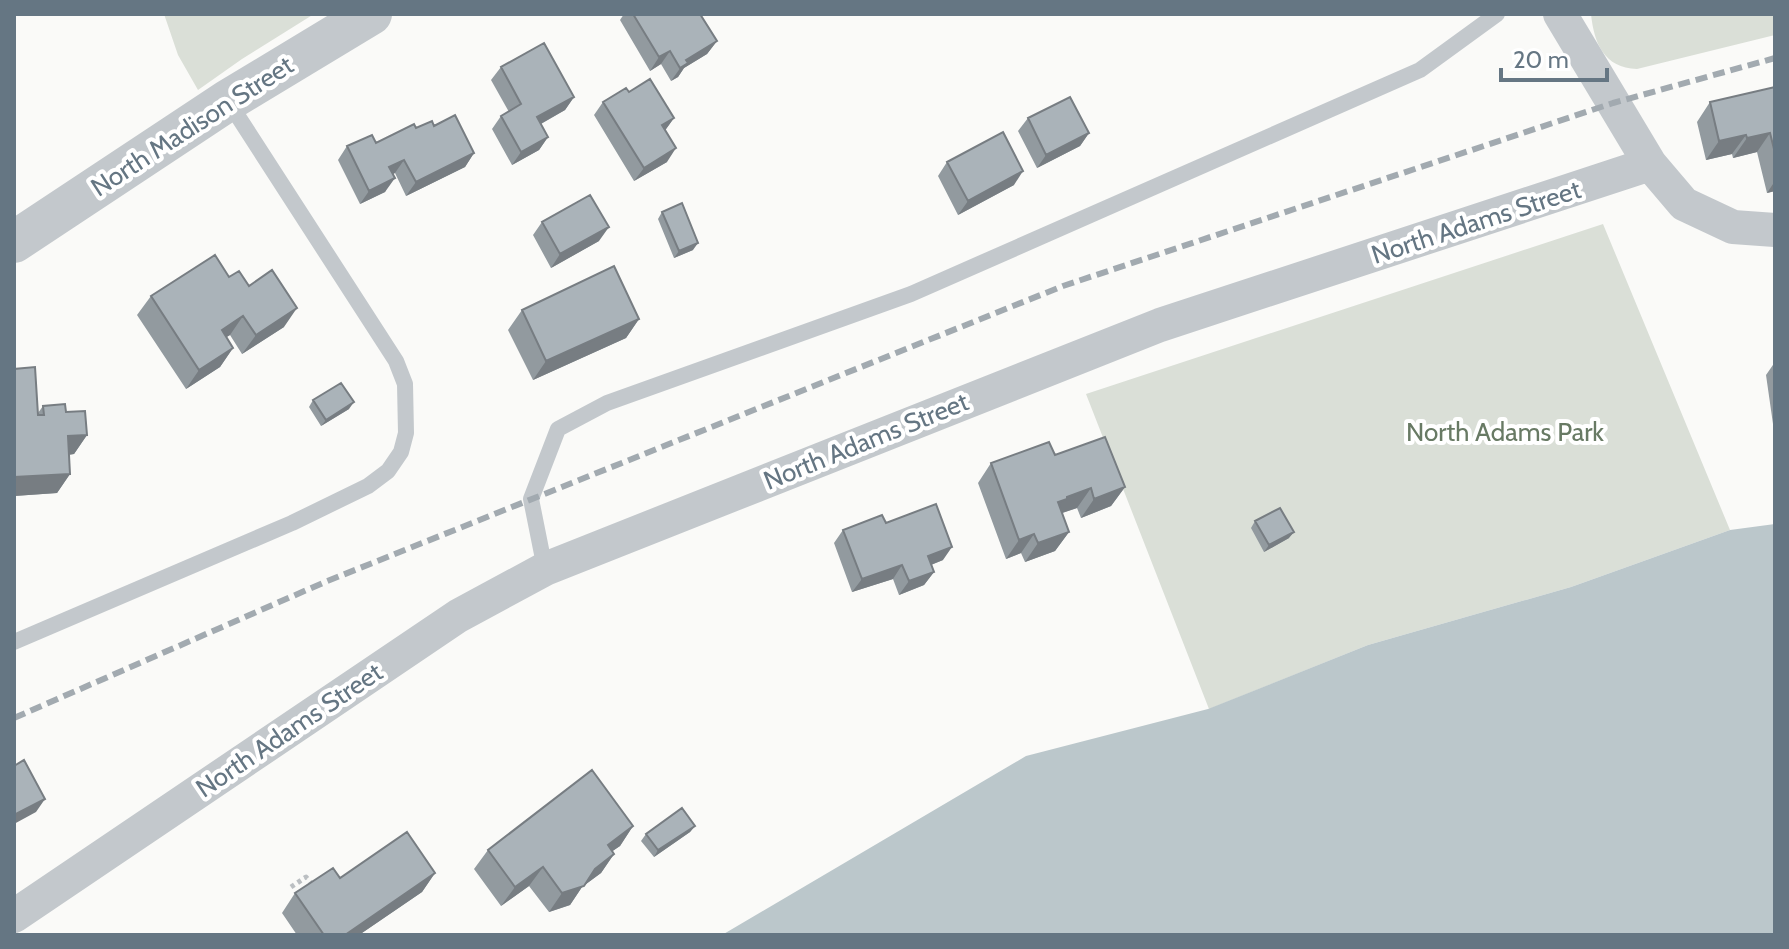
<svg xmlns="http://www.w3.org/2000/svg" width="1789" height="949" font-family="Cabin,sans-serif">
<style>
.green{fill:#dadfd7}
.water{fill:#bbc7cb}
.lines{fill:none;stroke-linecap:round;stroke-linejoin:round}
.path{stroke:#bbbfc2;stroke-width:5;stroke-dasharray:4 4;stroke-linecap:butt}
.service{stroke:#c3c8cc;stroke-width:16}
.minor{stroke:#c3c8cc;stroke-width:34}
.tertiary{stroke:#c3c8cc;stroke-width:42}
.rail{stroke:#a2aab0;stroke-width:6;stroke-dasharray:12 6;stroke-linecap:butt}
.wall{fill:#929a9f}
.shaded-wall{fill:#777d82}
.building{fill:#aab3b9;stroke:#777d82;stroke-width:2}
.labels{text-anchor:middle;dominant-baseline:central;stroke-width:8;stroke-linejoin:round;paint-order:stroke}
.street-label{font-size:26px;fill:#657683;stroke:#fff}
.park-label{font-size:26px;fill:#687a64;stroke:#fff}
</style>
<rect width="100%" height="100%" fill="#fafaf8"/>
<path class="green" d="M164,14h150l-72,45 -44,31 -20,-35z
M1591,14h184v21l-138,34c-33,-1 -43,-26 -46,-55z
M1603,224l127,306 -159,57 -203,58 -159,64 -123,-315z"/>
<path class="water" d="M1775,524v411h-1053l304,-179 182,-47 160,-64 203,-58 159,-57z"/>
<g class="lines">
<path class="path" d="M291,887l15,-10 9,11"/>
<path class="service" d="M545,569l-14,-70 27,-70 49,-26 304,-109 509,-224 77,-56
M14,642l278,-119 76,-37 20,-15 13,-19 5,-19 -1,-49 -9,-23 -168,-260"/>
<path class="minor" d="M1560,14l90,150 34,40 49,23 42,3
M14,916l444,-300 87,-47 615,-244 490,-161"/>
<path class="tertiary" d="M14,242l213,-141 144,-87"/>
<path class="rail" d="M14,718l311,-136 738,-296 550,-183 162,-45"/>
</g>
<path class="wall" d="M624,14h76l17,27 -10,13 -23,14 -6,9 -7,4 -10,-17 -11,7 -30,-51z
M501,67l73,30 -9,13 -24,14 7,13 -9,13 -27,15 -20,-36 9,-13 8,-4 -18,-32z
M1775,87v104l-8,2 -10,-41 -24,6 -1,-4 -26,6 -9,-38 13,-20z
M629,92l45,26 -9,12 2,32 -33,19 -40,-66 9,-13z
M1028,118l61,15 -9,13 -43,22 -19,-37z
M434,126l40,27 -9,14 -59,29 -11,-23 -2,1 -8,18 -25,12 -22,-44 9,-14 29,-3 40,-15z
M947,162l67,23 -56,30 -20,-39z
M662,212l31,38 -19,8 -16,-39z
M542,222l57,19 -48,27 -18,-33z
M249,286l35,41 -42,27 -12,-19 -4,2 7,11 -13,19 -34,22 -49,-74 14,-19z
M522,310l117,9 -13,19 -93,42 -25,-50z
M1775,362v76l-9,-63z
M14,369l24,44 5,-7 23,6 21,23 -13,19 -5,1 1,19 -13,19 -43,3z
M313,400l36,9 -28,17 -12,-19z
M1055,455l70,32 -14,19 -30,12 -4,-10 -15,5 7,19 -14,19 -30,11 -4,-9 -15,6 -28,-76 13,-20z
M1255,521l34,17 -25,14 -13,-24z
M886,523l57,37 -12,5 3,7 -10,13 -25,10 -6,-16 -41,13 -18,-49 9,-13z
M633,826l-13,20 -8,5 2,3 -13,19 -19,14 -12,18 -21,7 -20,-26 -28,20 -27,-37 14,-19z
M695,826l-5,6 -36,25 -13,-16 5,-7z
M435,873l-13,19 -63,43h-62l-15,-22 13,-20 45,-15z"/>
<path class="shaded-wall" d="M717,41l-10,13 -23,14 -6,9 -7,4 15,-21z
M670,51l-9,13 -11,7 9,-14z
M574,97l-9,13 -37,21 9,-14z
M674,118l-10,14 -2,-7z
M1089,133l-9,13 -43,22 9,-13z
M1770,133l-13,19 -24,6 14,-20z
M1746,135l-14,19 -26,6 13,-19z
M548,137l-9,13 -27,15 9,-13z
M676,148l-9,14 -33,19 10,-13z
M474,153l-9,14 -59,29 10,-14z
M404,160l-9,13 -15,7 9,-13z
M1023,171l-9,14 -56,30 10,-14z
M395,178l-10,14 -25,12 9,-13z
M1775,181v10l-8,2z
M609,227l-10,14 -48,27 9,-14z
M698,243l-5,7 -19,8 5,-7z
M297,308l-13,19 -42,27 14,-19z
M243,316l-13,19 -22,14 14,-19z
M639,319l-13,19 -93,42 13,-19z
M233,348l-13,19 -34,22 13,-19z
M354,402l-5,7 -28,17 5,-6z
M87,435l-13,19 -19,2 13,-20z
M70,474l-13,19 -43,3v-19z
M1125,487l-14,19 -30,12 13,-19z
M1091,488l-14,20 -21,7 2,-13 9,-5z
M1069,532l-14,19 -30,11 13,-19z
M1294,532l-5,6 -25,14 5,-7z
M1034,534l-13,19 -15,6 13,-19z
M952,547l-9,13 -25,10 10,-14z
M902,565l-9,14 -41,13 10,-13z
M934,572l-10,13 -25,10 10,-14z
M45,799l-9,13 -22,12v-9z
M633,826l-13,20 -26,18 14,-19z
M695,826l-5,6 -36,25 4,-7z
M614,854l-13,19 -19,14 -12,18 -21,7 13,-19z
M543,867l-14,19 -28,20 14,-19z
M435,873l-13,19 -63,43h-14z"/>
<path class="building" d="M633,14h67l17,27 -31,19 2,3 -8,5 -10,-17 -11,6z
M544,43l30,54 -37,20 11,20 -27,15 -20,-36 20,-12 -20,-37z
M650,79l24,39 -12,7 14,23 -32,20 -41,-66 23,-14 3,4z
M1775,87v66l-5,-20 -23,5 -1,-3 -27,6 -9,-39z
M1070,97l19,36 -43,22 -18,-37z
M455,115l19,38 -58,29 -12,-22 -15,7 6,11 -26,13 -22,-45 25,-11 4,8 38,-19 2,4 16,-7 2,5z
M1003,132l20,39 -55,30 -21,-39z
M590,195l19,32 -49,27 -18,-32z
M682,203l16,40 -19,8 -17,-39z
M215,255l14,22 10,-6 10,15 23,-16 25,38 -41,27 -13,-19 -21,14 11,18 -34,22 -48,-74z
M614,266l25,53 -93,42 -24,-51z
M35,367l3,48h6l-1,-9 22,-2 1,8 19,-1 2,24 -19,1 2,38 -56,3v-108z
M341,383l13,19 -28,18 -13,-20z
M1105,437l20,50 -31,12 -3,-11 -24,9v2l-9,3 11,30 -31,11 -4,-9 -15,6 -28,-77 58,-21 6,13z
M936,504l16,43 -24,9 6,16 -25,9 -7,-16 -40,14 -19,-49 39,-15 4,8z
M1280,508l14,24 -25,13 -14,-24z
M24,760l21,39 -31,16v-49z
M592,770l41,56 -25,19 6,9 -19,15 -11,17 -22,7 -19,-26 -28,20 -27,-37z
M682,808l13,18 -37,24 -12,-16z
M407,832l28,41 -90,62h-21l-29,-42 38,-25 7,10z"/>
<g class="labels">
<g class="street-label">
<text transform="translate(192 126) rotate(-33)">North Madison Street</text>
<text transform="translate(1476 222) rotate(-18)">North Adams Street</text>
<text transform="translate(866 441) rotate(-22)">North Adams Street</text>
<text transform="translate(289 730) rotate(-34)">North Adams Street</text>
</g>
<g class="park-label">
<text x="1505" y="432">North Adams Park</text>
</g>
</g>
<rect width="1789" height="949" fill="none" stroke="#657683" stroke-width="32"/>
<path d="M1501 68v12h106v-12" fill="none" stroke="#657683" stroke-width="4"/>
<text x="1513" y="68" font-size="24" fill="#657683" stroke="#ffffff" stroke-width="6" paint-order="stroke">20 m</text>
</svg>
